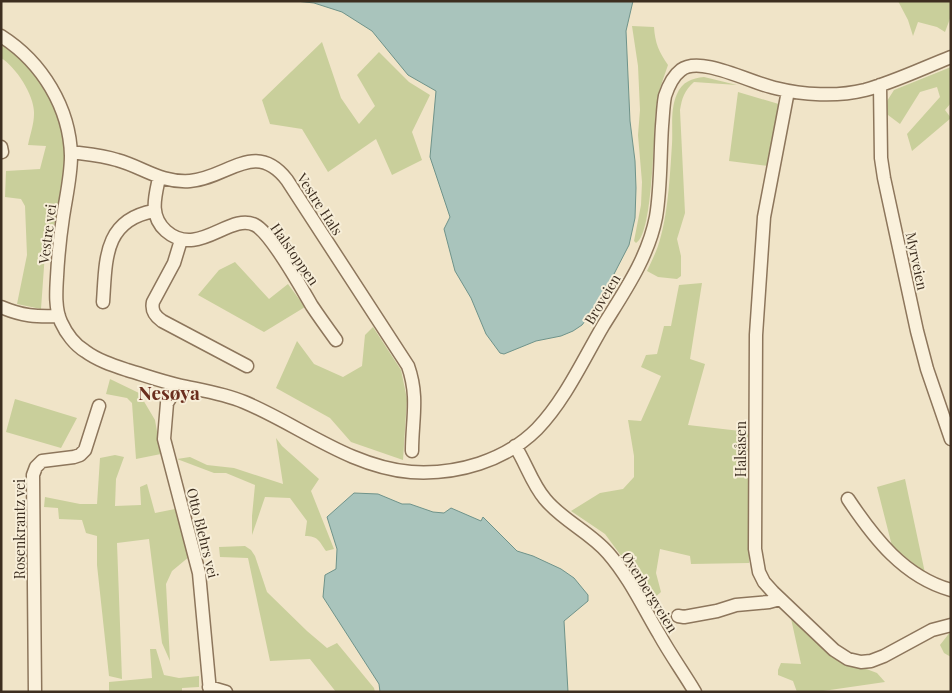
<svg xmlns="http://www.w3.org/2000/svg" width="952" height="693" font-family="'Playfair Display',serif">
<style>
.green{fill:#c9cf9b}
.water{fill:#a9c4bc;stroke:#6f938a}
.lines{fill:none;stroke-linecap:round;stroke-linejoin:round}
.minor-casing{stroke:#8d765c;stroke-width:15}
.minor{stroke:#faf1dc;stroke-width:12}
.labels{text-anchor:middle;dominant-baseline:central;stroke-width:4;stroke-linejoin:round;paint-order:stroke}
.street-label{font-size:14px;fill:#3d2e20;stroke:#f7eed8}
.district-label{font-size:19px;font-weight:bold;fill:#6b2e1e;stroke:#f7eed8}
</style>
<rect width="100%" height="100%" fill="#f0e4c8"/>
<path class="green" d="M898,1h53v15l-6,16 -8,-5 -19,-5 -5,14 -5,-16z
M632,26l22,1c1,16 5,25 14,38 -4,12 -9,24 -11,37 -4,23 -3,132 -21,141l-2,-2 7,-36 1,-23 -4,-47 2,-25 -2,-44z
M1,41l43,40 20,50 2,23 -8,63 -12,22 -5,70 -24,-5 10,-49 -2,-49 -4,-7 -16,-2 1,-26 34,-2 6,-23 -18,-1c2,-10 6,-21 6,-31 1,-18 -18,-47 -33,-56z
M322,42l19,56 18,26 16,-18 -18,-31 22,-23 30,30 21,13 -18,37 10,28 -30,15 -16,-36 -48,33 -26,-43 -32,-5 -8,-24z
M951,67v36l-6,7 6,8 -39,33 -5,-17 33,-37 -3,-10 -17,5 -20,32 -16,-12 3,-11 7,-11z
M704,77l33,8 -43,-3c-10,9 -12,16 -14,28l5,103 -8,26 4,17v20l-4,3 -19,-2 -11,-6c4,-8 8,-17 11,-25 10,-29 12,-71 14,-102 1,-16 -2,-35 5,-50 5,-12 15,-16 27,-17z
M738,92l44,13 -13,61 -40,-5z
M235,262l34,37 19,-15 17,23 -41,25 -66,-37 21,-25z
M702,283l-12,76 15,5 -17,61 61,7v131l-58,1 -1,-8 -30,-7 -4,24 5,19 -8,7 -48,-65 -34,-23 29,-18 23,-4 11,-12v-21l-6,-36 13,1 20,-45 -20,-9 5,-12 11,-1 7,-28h7l8,-41z
M373,327l28,43 6,29 -4,61 -52,-18 -21,-24 -54,-30 21,-47 17,23 29,13 19,-11 3,-31z
M110,379l29,14 16,27 6,34 -25,5 -4,-56 -5,-5 -21,-4z
M15,399l62,19 -16,30 -55,-16z
M276,438l6,8 37,33 -8,12 23,58 -8,2c-7,-10 -8,-15 -21,-15l2,-15 -17,-23 -25,-1 -13,38v-19l3,-31 -29,-12h-12l-37,-14 13,-2 17,8 27,3 49,16z
M115,455l9,2 -8,22 -1,27 26,-1 -1,-18 7,-3 8,29 20,-4 15,47 -18,15 -6,13 4,77 -8,-18 -13,-104 -32,4 5,136 -13,-3 -12,-111v-29l-11,-3 -4,-13 -23,-1 -1,-11 -14,-1 1,-10 35,7h17l3,-46z
M905,479l20,94 -33,-27 -15,-59z
M245,546l6,4 4,6 12,36 40,39 20,17 10,-5 37,45 1,4h-39l-26,-33 -40,2 -22,-103 -28,-1 -1,-10z
M790,614l58,48 29,11 8,9 -69,10h-19l-4,-11 -15,-6v-5l3,-7 20,1z
M951,631v26l-7,-4 -4,-8z
M150,649h6l8,26 15,3 20,-2v11l-17,1v4h-73v-10l43,-4z"/>
<path class="water" d="M296,1h337l-7,30 4,90 5,40 1,27 -1,30 -6,27 -30,58 -17,22 -9,6 -12,5 -25,5 -32,13 -4,-1 -14,-19 -15,-36 -16,-27 -11,-42 6,-12 -20,-60 6,-66 -28,-16 -36,-44 -30,-19 -28,-9z
M354,493l24,1 24,10h8l23,8 11,1 7,-5 30,13 2,-4 34,34 16,5 28,13 13,9 14,17v6l-24,20 4,71h-188l-1,-8 -56,-87 2,-22 11,-6 1,-20 -10,-32z"/>
<g class="lines">
<defs>
<path id="minor" d="M1,36c41,26 69,72 70,120 0,20 -5,41 -8,61 -3,20 -5,40 -6,60 -1,15 -2,32 4,45 5,11 14,23 24,29 12,9 27,14 42,19 17,5 33,11 51,15 22,5 45,8 66,17 55,23 106,65 167,70 46,3 94,-11 126,-43 28,-29 46,-69 66,-103 21,-34 45,-68 53,-109 5,-29 4,-61 6,-91 1,-10 1,-20 3,-30 3,-9 8,-20 16,-26 19,-15 70,13 94,18 28,7 62,9 90,2 29,-8 58,-22 86,-33
M880,85l1,73 3,20 33,153 10,38 24,70
M788,91l-24,126 -8,118 -1,214 4,23 5,10 9,10 61,58 14,9 13,3 10,-1 13,-5 48,-26 19,-5
M1,147l1,5
M71,152c15,2 31,3 46,8 26,7 43,23 73,21 38,-3 65,-42 97,-1l121,186c11,31 4,54 4,85
M159,178c-4,19 -10,38 7,53 32,28 64,-19 89,-6 16,8 47,64 57,81 8,12 16,23 24,34
M181,240l-7,23 -21,39c-2,9 2,14 9,19l85,45
M103,302c3,-41 0,-82 51,-91
M1,307c21,9 35,10 58,9
M178,385l-11,18 -3,36 35,134 11,119
M515,446c11,17 17,38 30,53 18,22 45,33 63,54 21,24 35,54 51,81 11,20 24,38 36,58
M848,499c26,39 56,78 103,91
M678,616l6,1 33,-6 19,-6 33,-3 11,-3
M209,687l17,5
M35,692l-2,-217 3,-8 6,-6 32,-4 6,-2 5,-5 14,-44"/>
</defs>
<use href="#minor" class="minor-casing"/>
<use href="#minor" class="minor"/>
</g>
<g class="labels">
<g class="street-label">
<text transform="translate(320 204) rotate(57)">Vestre Hals</text>
<text transform="translate(47 234) rotate(-83)">Vestre vei</text>
<text transform="translate(295 254) rotate(55)">Halstoppen</text>
<text transform="translate(917 261) rotate(78)">Myrveien</text>
<text transform="translate(602 299) rotate(-59)">Broveien</text>
<text transform="translate(740 449) rotate(-90)">Halsåsen</text>
<text transform="translate(19 529) rotate(-90)">Rosenkrantz vei</text>
<text transform="translate(203 533) rotate(76)">Otto Blehrs vei</text>
<text transform="translate(650 592) rotate(58)">Øverbergveien</text>
</g>
<g class="district-label">
<text x="169" y="392">Nesøya</text>
</g>
</g>
<rect width="952" height="693" fill="none" stroke="#3d2e20" stroke-width="5"/>
</svg>
